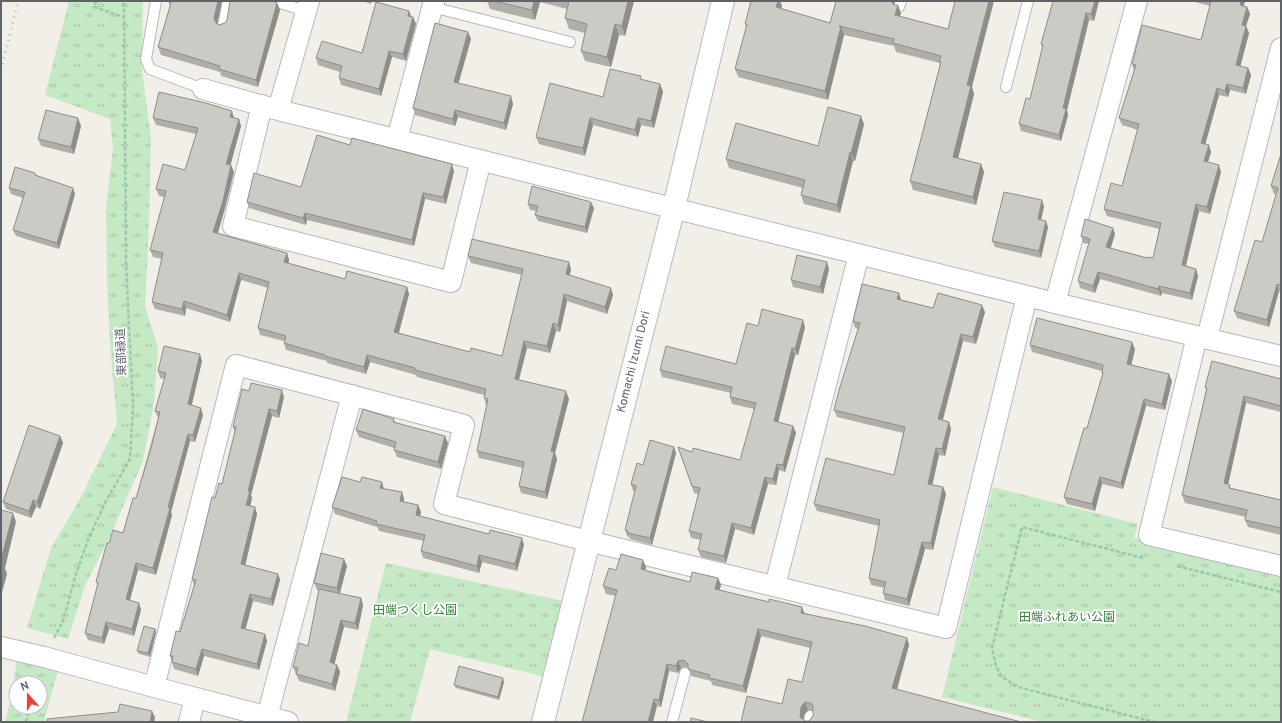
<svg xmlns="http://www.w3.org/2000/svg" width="1282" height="723" font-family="Overpass,'Noto Sans JP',sans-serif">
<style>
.park{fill:url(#park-tufts);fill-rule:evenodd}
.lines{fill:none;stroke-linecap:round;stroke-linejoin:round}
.lane-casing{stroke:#b5b8bc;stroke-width:12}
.street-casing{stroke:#b5b8bc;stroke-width:22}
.secondary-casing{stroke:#b6babf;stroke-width:24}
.path{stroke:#9cc7a9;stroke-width:2.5;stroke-dasharray:4 2;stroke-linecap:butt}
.lane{stroke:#fff;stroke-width:10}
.street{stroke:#fff;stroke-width:20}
.secondary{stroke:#fff;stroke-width:22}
.rail{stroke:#b6b7b8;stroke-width:3;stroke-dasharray:1 5;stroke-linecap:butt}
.wall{fill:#afaea9;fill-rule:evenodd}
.shaded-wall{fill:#8f8d8a}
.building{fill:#cccac5;stroke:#8f8d8a;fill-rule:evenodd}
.labels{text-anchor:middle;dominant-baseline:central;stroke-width:3.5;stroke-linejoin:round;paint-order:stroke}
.street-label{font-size:12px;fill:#5f6368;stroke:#fff}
.park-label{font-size:12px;fill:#348238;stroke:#fff}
</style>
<defs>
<pattern id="park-tufts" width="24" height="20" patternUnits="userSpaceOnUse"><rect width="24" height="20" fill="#c5e8c5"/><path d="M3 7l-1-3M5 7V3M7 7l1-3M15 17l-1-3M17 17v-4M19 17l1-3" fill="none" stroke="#a3c0a4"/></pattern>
</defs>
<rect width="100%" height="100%" fill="#f1efe8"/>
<path class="park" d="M69,1h74l-1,68 9,70 -3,110 -3,57 13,42 -4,55 -11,58 -32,73 -26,52 -17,53 -41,-11 24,-80 29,-49 37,-75 -7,-80 -3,-60 -1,-77 7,-58 -3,-30 -65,-24z
M993,487l145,37 -4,14 147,37v147h-237l-102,-25z
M386,563l187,40 -19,76 -124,-30 -20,73h-64z
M17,659l41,11 -14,52h-39l7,-29zM16,683h24v24h-24z"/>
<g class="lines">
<defs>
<path id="lane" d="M156,1l-10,58 4,10 53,20
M273,1l33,10
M432,7l138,35
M899,7l2,-6
M223,26l5,-25
M1006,87l22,-86
M672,722l13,-49
M809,722l1,-6"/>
<path id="street" d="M309,1l-31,109 777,193 226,53
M203,89l71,20
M262,105l-29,121 218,56 30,-122
M397,139l37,-138
M1055,303l82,-302
M1197,336l-48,199 132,31
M1207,338l74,-290
M775,586l84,-332
M1,647l43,10 110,30 134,35
M154,687l82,-322 228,60 -20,79 144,37 358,87 81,-332
M267,717l85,-322
M189,722l6,-24"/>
<path id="secondary" d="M543,722l131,-515 49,-206"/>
</defs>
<use href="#lane" class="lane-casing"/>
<use href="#street" class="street-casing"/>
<use href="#secondary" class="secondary-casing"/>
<path class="path" d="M96,1l-2,6 30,10
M1143,558l-121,-31 -30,121 4,18 5,10 17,11 136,35
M1177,566l104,26
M54,638l9,-17 13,-47 12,-34 18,-39 24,-42 3,-53 -7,-142 -2,-263
M26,722l4,-15"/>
<use href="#lane" class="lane"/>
<use href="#street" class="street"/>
<use href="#secondary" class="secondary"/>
<path class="rail" d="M1,70l17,-69"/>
</g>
<path class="wall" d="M170,1h52l-5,23 2,1 58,-22 3,7 -22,77 -37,-11 -1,-4 -59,-17 -3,-8 12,-41 -1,-3z
M362,1h10l-1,3z
M487,1h147l-9,35 -6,-1 -8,32 -26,-6 -4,-10 4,-18 -16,-4 -4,-11 2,-9 -27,-7 -5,18 -45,-11z
M836,1h59l-1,4 7,8 -1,3 72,71 2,7 -16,65 23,5 3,8 -8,33 -63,-15 -3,-9 30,-117v-1l-44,-11 -2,-6 -50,-11 -16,65 -90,-23 -3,-8 11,-42 -1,-3 37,-18 -1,3 49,14z
M1053,1h46l-5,20 -5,-1 -22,90 1,5 -7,26 -40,-10 -2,-7 11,-25 12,-51 -1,-4z
M1191,1h54l-1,5 3,1 3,7 -4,12 3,7 -9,33 8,2 3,7 -5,19 -16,-4 -2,7 -9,-2 -14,49 6,8 -3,10 13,10 -11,42 -11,-3 -13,55 10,3 2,7 -6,24 -30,-7 -1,3 -61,-17 -5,14 -15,-5 -2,-7 11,-37 -6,-1 -2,-7 34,-2 -5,14 37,10h6l6,-29 -52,-13 -3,-7 18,-23 16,-56 -16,-5 -3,-7 15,-47 -2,-7 69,-24 9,-34z
M409,11l2,6h2l3,7 -10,37 -14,-4 -11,39 -40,-11 -2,-7 1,-6 -22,-7 -2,-7 46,-5z
M468,32l3,7 -13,44 55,21 -7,26 -48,-13 -3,9 -40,-11 -2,-7z
M642,80l18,4 3,8 -9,36 -13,-3 -3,12 -45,-12 -8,31 -46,-12 -3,-7 67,-40z
M153,118h81l5,1 2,7 -11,39h1l3,7 -9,36 -7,25 69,20 2,7 -1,3 57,16 62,8 2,7 -10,39 71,19 32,4 20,-81 -51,-12 -3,-7 103,13 -1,6 43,20 -6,19 -40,-13 -7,31 -4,-1 -6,22 -23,-5 -8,32 50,19 -14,54 2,6 -10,40 -26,-6 -2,-7 4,-18 -44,-10 -2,-7 10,-46h-1l-2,-7v-3l-67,-18 -1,-2 -46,-13 -4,12 -39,-11v-2l-41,-11 -2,-7v-2l-24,-6 -2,-7 10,-40 -27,-8 -11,42 -44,-14 -1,8 -30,-7 -3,-7 10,-43 -9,-2 -3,-7 15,-53 -6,-1 -3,-7 29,-19 11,-36 -40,-9z
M864,124l-9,37h-2l-13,52 -36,-9 -3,-9 2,-7 -74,-20 -3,-9 92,-13z
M81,126l-7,28 -33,-8 -3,-7z
M350,145l104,26 -8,33 -21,-5 -11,47 -107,-26 -1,5 -57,-17 -2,-6 54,-15z
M1281,154v138l-2,-1 -10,36 -32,-9 -3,-7 28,-69 14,-48h-2l-3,-8z
M36,175l39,19 -16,55 -43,-13 -3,-6 10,-32 -12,-4 -2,-6z
M528,204l66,4 -7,25 -49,-12 -3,-6 1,-4 -6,-1z
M1044,206l-3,14 7,7 -7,31 -46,-11 -3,-6z
M829,269l-6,25 -30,-7 -2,-7z
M899,293l2,7 32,8 52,4 -9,32 -13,-3 -20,79 6,2 2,7 -6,27 -6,-1 -7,30 11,2 3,7 -13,56 -8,-1 -16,57 -24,-6 -2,-7 1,-5 -13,-3 -2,-7 10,-52 -62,-15 -3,-7 80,-29 9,-42 -66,-16 -3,-7 24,-81 -3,-1 -2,-7z
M758,326l47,1 -7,28h-3l-17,67 15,4 3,7 -11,39 -6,-2 -3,15 -8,-1 -14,51 -19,-6 -9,34 -25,-6 -3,-7 3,-10 -10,-2 -2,-7 9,-37 -4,-1 -16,-46 14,5 48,8 14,-51 -22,-5 -2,-7 1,-4 -69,-16 -2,-7 76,-6z
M1030,345l105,4 -4,16 41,16 -7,29 -19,-4 -23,83 -21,-5 -7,27 -28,-7 -3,-7 23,-69 15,-53v-4l-70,-19z
M202,361l-10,44 11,10 -8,27 -5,-1 -19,71 1,3 -16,60 -18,-5 -8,31 9,2 2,7 -7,26 -25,-7 -5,15 -16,-4 -3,-7 13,-48 -2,-3 13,-39 14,-10 13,-35 22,-80 -3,-7 9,-32 -4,-1 -2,-7z
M1281,379v33l-35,-9 -18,81 3,4 50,12v35l-33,-8 -3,-7 1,-3 -61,-14 -3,-8 24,-105 -1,-3z
M249,391l35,6 -5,21 -7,-2 -21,79 1,3 -2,8 7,8 -12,51 33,9 2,6 -7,26 -20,-5 -8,28 20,5 2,7 -8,29 -55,-14 -6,20 -24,-7 -4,-13 10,-24 14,-46 -2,-7 23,-81 7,-14 13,-51 -2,-6z
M394,419l1,3 53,21 -7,26 -44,-12 -3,-7v-2l-35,-11 -3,-7z
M60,436l3,7 -23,66 -4,-2 -5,11 -25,-9 -3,-7z
M674,447l2,6 -24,92 -22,-6 -1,-2 -2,-1 -2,-6 10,-39h-2l-2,-7 12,-19z
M360,482l24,7 18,3 2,7v3l14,3 3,7 -1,4 104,29 -7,26 -35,-9 -3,11 -56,-15 -2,-7 3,-10 -45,-10 -2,-4 -42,-13 -3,-7z
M347,566l-7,28 21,4 2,7 -5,25 -14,-3 -10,37 3,1 3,7 -5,19 -36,-10 -6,-14 15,-21 11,-56h-2l-3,-7z
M646,567l-1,3 45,12 28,-4 3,7 -2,5 50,12 33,5 2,6 103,25 2,7 -12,45 124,32h-280l41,-18 20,-22 8,-34 -49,-12 -15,57 -34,-8 -1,-4 -20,-5 -3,-8 -1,-1 -6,1 -3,5 -9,-2 -8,36 -4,-1 -41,-110 -10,-2 -3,-8 13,-16zM808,710l5,1v5l-4,5h-4l-2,-1 1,-5z
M155,629l1,3 -6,25 -11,-3 -2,-3z
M504,682l-5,18 -43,-12 -2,-3z"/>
<path class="shaded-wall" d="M218,1h4l-5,24 -3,-7z
M534,1h6v1l-5,18 -3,-10z
M628,1h6l-9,35 -3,-10z
M778,1h2l2,5 -3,10 -3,-9z
M890,1h5l-2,7z
M989,1h5l-22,86 2,7 -18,72 -3,-9 14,-72z
M1095,1h4l-5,20 -3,-7z
M1241,1h4l-3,11 -2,-7z
M277,3l3,7 -22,77 -2,-7z
M898,5l3,8 -3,10 -3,-8z
M1247,7l3,7 -4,12 3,7 -10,39 -3,-7 6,-40z
M409,11l3,7 -4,-2z
M1086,13l3,7 -22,90 1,5 -7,26 -2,-6 4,-27z
M413,17l3,7 -10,37 -3,-7z
M615,24l4,11 -8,32 -4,-10z
M841,26l3,9 -16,65 -3,-9z
M468,32l3,7 -14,50 -3,-7z
M389,51l3,6 -11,39 -2,-7z
M1248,68l3,7 -5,19 -3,-6z
M660,84l3,8 -9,36 -3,-7z
M1227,84l3,6 -2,7 -3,-6z
M1217,88l2,7 -15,54 -3,-6z
M511,96l2,8 -7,26 -2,-7z
M455,110l3,7 -3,9 -2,-7z
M232,111l2,7 -4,-1z
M861,116l3,8 -9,37 -4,-8z
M78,118l3,8 -7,28 -3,-7z
M590,118l3,7 -8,31 -2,-8z
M638,118l3,7 -3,12 -3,-7z
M239,119l2,7 -12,45 -3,-7z
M1209,145l2,7 -5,16 -2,-7z
M850,152l3,9 -13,52 -3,-8z
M452,164l2,7 -8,33 -3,-7z
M981,164l3,8 -8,33 -3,-8z
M231,165l3,7 -9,36 -9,31 -3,-7z
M1219,165l2,7 -11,42 -3,-7z
M73,188l2,6 -16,55 -2,-6z
M423,193l2,6 -11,47 -2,-6z
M1042,200l2,6 -4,19 -2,-6z
M591,202l3,6 -7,25 -2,-6z
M1196,204l3,7 -15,61 -2,-7z
M305,213l2,7 -1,5 -3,-7z
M1046,221l2,6 -7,31 -2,-7z
M1113,228l2,6 -6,20 -3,-7z
M287,253l2,7 -2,9 -3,-7z
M569,262l2,7 -3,12 -2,-7z
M827,262l2,7 -6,25 -3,-7z
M1196,269l2,7 -6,24 -2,-7z
M1098,272l2,7 -5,14 -2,-7z
M239,273l2,7 -11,42 -3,-7z
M1277,284l2,7 -10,36 -2,-7z
M1159,286l3,7 -1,3 -3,-7z
M407,287l2,7 -12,45 -3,-7z
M611,288l2,7 -6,19 -2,-7z
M899,293l2,7 -4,-1z
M564,294l3,7 -7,31 -2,-7z
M184,301l2,7 -1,8 -3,-7z
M982,305l3,7 -9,32 -3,-7z
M803,320l2,7 -7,28 -3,-6z
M553,323l3,8 -6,22 -3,-7z
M961,334l2,7 -22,85 -3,-7z
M524,341l3,7 -10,38 -2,-7z
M1132,342l3,7 -5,22 -3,-7z
M792,348l3,7 -18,72 -3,-6z
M200,354l2,7 -12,50 -2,-7z
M367,355l3,7 -4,12 -2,-7z
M1169,374l3,7 -7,29 -3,-6z
M282,390l2,7 -5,21 -2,-7z
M566,391l3,8 -14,54 2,6 -10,40 -2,-7 6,-41z
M1244,396l2,7 -19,87 -3,-7z
M1144,399l2,7 -23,83 -2,-6z
M201,408l2,7 -8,27 -2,-7z
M269,409l3,7 -21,79 1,3 -3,14 -3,-7 2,-14z
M949,422l2,7 -6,27 -3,-7z
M793,426l3,7 -11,39 -2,-7z
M188,434l2,7 -19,71 1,3 -16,60 -3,-7z
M60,436l3,7 -23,66 -3,-7z
M445,436l3,7 -7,26 -3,-7z
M674,447l2,6 -24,92 -2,-7z
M936,448l3,7 -8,36 -3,-7z
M777,464l2,6 -3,15 -3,-6z
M765,477l3,7 -14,51 -3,-7z
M1100,477l2,7 -7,27 -3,-7z
M382,482l2,7 -4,-1z
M943,487l3,7 -13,56 -2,-7z
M402,492l2,7 -2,9 -2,-7z
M33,500l3,7 -5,11 -2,-7z
M418,505l3,7 -3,10 -2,-7z
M255,507l2,7 -13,57 -3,-7z
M13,513l3,9 -11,46 2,6 -6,22v-36z
M732,523l3,6 -9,34 -2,-7z
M522,538l2,7 -7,26 -2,-7z
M922,542l3,7 -16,57 -2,-7z
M479,555l3,7 -3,11 -2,-7z
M344,559l3,7 -8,29 -2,-7z
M643,560l3,7 -2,9 -3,-7z
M136,563l2,7 -10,36 -2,-7z
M278,574l2,6 -7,26 -2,-7z
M718,578l3,7 -3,11 -3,-7z
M250,594l3,7 -9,34 -3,-7z
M361,598l2,7 -5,25 -3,-7z
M139,603l2,7 -7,26 -2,-7z
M802,607l3,8 -4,-2z
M341,620l3,7 -11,43 -3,-8z
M106,622l3,7 -5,15 -2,-6z
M155,629l1,3 -6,25 -2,-4z
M758,629l3,7 -15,57 -3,-7z
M265,634l2,7 -8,29 -2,-6z
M907,638l2,7 -14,51 -3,-8z
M202,649l2,7 -6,20 -2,-7z
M678,661l3,7 -3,5 -2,-7z
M667,664l2,7 -8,36 -2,-7z
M337,665l3,7 -5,19 -3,-7z
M503,678l1,4 -5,18 -1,-3z
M654,699l3,7 -4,16h-5z
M805,702l3,8 -4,5 -1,7 -3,-5 1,-10z
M152,711l3,6 -1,5h-4z"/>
<path class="building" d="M170,1h48l-4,17 2,5 3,2 6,-2 2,-3 3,-19h43l4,2 -21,77 -37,-11 1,-3 -62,-19 13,-44h-2z
M494,1h40l-2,9z
M569,1h59l-6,25 -7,-2 -8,33 -26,-6 6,-27 -22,-6z
M751,1h27l-2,6 54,16 6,-22h55l3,4h4l-3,10 53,14 7,-28h34l-22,84 4,1 -18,71 28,7 -8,33 -63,-16 31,-119h-2l2,-6 -48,-13 1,-4 -55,-13h2l-16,65 -90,-22 12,-45h-2z
M1053,1h42l-4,13 -5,-1 -23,95 3,1 -7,26 -40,-11 7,-26 4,1 13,-54 -2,-1z
M1211,1h30l-1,4 7,2 -5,18 4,1 -10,39 12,3 -5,20 -16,-4 -2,7 -8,-3 -16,55 8,2 -5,16 15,4 -12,42 -11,-3 -14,61 14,4 -6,24 -31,-7 -1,3 -60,-17 -5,14 -15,-5 12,-42 -9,-3 4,-17 28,9 -7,19 41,11v-1l6,1 8,-35 -57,-14 7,-26 11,3 17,-62 -20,-6 17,-53 -4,-1 10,-39 59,15z
M376,2l33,9 -1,5 5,1 -10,37 -14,-3 -10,38 -40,-11 3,-12 -26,-8 6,-17 40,12z
M435,23l33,9 -14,50 57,14 -7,27 -49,-13 -2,9 -40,-11z
M610,69l31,7 -1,3 20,5 -9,37 -13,-3 -3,12 -45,-12 -7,30 -47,-11 14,-54 53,14z
M159,92l47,11 26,8 -2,6 9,2 -13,45 5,1 -8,36 -10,31 74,21 -3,9 61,17 2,-8 60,16 -13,45 76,20 1,-4 31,8 21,-87 -55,-13 4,-17 97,23 -3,12 45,14 -6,19 -41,-13 -6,31 -5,-2 -6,23 -23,-5 -9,38 51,12 -15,60 3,1 -9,40 -26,-6 5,-24 -47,-11 11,-52 -4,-1 2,-9 -71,-19v-2l-48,-13 -3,12 -39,-11v-1l-41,-12 2,-7 -28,-8 11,-46 -30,-9 -12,42 -43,-14 -2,8 -30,-7 11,-49 -13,-3 16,-59 -10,-2 7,-25 22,6 13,-42 -45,-10z
M828,107l33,9 -10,37 -1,-1 -13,53 -36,-10 4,-15 -79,-21 10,-36 82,23z
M46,110l32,8 -7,29 -33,-8z
M317,135l33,10 2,-7 100,26 -9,33 -20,-4 -11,47 -107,-27 -2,5 -56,-16 7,-29 47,14z
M1281,154v131l-4,-1 -10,36 -33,-9 21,-71 7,2 16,-54 -7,-2z
M15,167l20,6v2l38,13 -16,55 -44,-13 12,-38 -16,-4z
M532,186l59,16 -6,25 -50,-12 3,-9 -10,-2z
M1004,192l38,8 -4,19 8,2 -7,30 -47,-10z
M797,255l30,7 -7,25 -29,-7z
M862,284l37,9 -2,6 36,9 5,-15 44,12 -9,32 -12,-3 -23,85 11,3 -7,27 -6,-1 -8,36 15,3 -12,56 -9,-1 -15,57 -24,-6 3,-11 -17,-4 11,-58 -66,-16 12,-46 68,17 11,-48 -71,-17 5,-20 21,-67 -7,-2z
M762,309l41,11 -8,29 -3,-1 -18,73 19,5 -10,39 -6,-1 -4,15 -8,-2 -14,51 -19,-5 -8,33 -26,-6 4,-16 -13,-3 11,-43 -8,-2 -14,-39 14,5 1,-4 47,12 16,-57 -26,-6 2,-10 -72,-17 6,-24 70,18 11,-41 11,3z
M1037,318l95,24 -5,22 42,10 -7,30 -18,-5 -23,84 -21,-6 -8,27 -28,-7 20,-69h3l16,-55h-1l1,-8 -73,-20z
M164,346l36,8 -12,50 13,4 -8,27 -5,-1 -20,73 2,1 -17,60 -17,-5 -10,36 13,4 -7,26 -26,-7 -4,16 -17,-5 13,-50 -2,-1 11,-39h2l4,-13 10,3 10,-35h3l15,-50 9,-36 -5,-1 11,-38 -8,-2z
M1212,361l69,18v27l-37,-10 -20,87 6,2 -1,3 52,12v28l-36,-8 2,-10 -65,-15 25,-107 -2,-1z
M251,383l31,7 -5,21 -8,-2 -21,82h2l-4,14 9,2 -14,57 37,10 -7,25 -21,-5 -9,34 24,6 -8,30 -55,-15 -6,20 -24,-7 1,-6h-3l6,-25 4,1 16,-52 -4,-1 20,-82 3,1 4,-15 3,1 14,-57h-3l9,-38 7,2z
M363,409l31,10 -1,3 52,14 -7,26 -44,-12 2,-8 -40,-12z
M29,425l31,11 -23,66 -4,-2 -4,11 -26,-9z
M650,440l24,7 -24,91 -22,-5v-2l-3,-1 11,-44 -5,-2 6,-21 6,2z
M342,477l18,5 2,-5 20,5 -2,6 22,4 -2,9 18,4 -2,10 73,19 1,-4 32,8 -7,26 -36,-9 -2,11 -56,-15 4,-16 -49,-11 1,-3 -45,-14z
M1,510l12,3 -12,47z
M321,553l23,6 -7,29 -23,-5z
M621,554l22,6 -2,9 13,4 36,9 2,-10 26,6 -3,11 54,13v-3l33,8 -1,6 64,13 42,12 -15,50 129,34h-280l6,-26 35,8 6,-25 14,3 10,-40 -54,-13 -15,57 -34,-8 1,-3 -22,-6v-5l-4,-4 -6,1 -2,5 -9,-2 -8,36 -5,-1 -6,23h-66l35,-132 -14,-4 6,-18 7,2zM805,702l6,1 2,3v10l-4,5h-4l-5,-4 1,-10z
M1,563l2,1 -2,8z
M319,589l42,9 -6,25 -14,-3 -11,42 7,3 -5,19 -36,-10 2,-6 -5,-1 6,-24 9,3z
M144,626l11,3 -7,24 -11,-2z
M459,666l44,12 -5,19 -44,-12z
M120,704l32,7 -2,11h-103v-3l71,-7z
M691,718l17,4h-18z"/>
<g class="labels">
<g class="street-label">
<text transform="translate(122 352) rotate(-92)">東部緑道</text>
<text transform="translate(634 362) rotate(-76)">Komachi Izumi Dori</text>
</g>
<g class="park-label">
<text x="415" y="611">田端つくし公園</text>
<text x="1067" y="618">田端ふれあい公園</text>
</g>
</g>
<rect width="1282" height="723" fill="none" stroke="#5f6368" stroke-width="4"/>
<g transform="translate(28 695) rotate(339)"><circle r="19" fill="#ffffff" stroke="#bfc1c3"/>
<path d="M0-3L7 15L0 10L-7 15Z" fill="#ea4335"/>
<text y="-6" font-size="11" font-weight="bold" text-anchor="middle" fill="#5f6368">N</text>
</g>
</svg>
